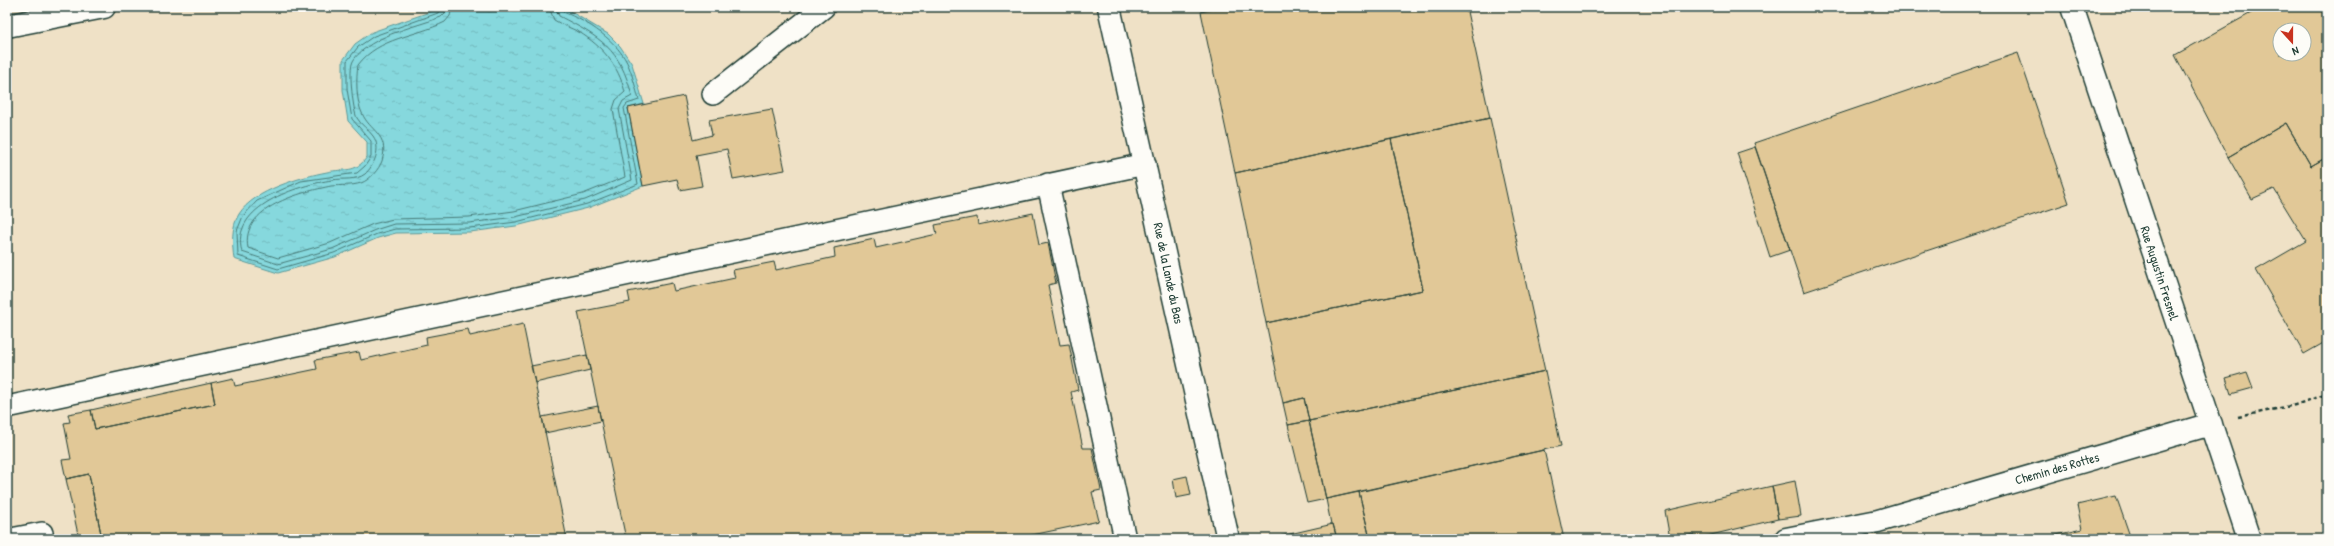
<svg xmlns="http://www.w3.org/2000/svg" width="2334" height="546" font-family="'Patrick Hand',sans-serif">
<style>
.built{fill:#efe1c6;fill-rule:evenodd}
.water{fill:url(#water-ripples);stroke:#5d9a99}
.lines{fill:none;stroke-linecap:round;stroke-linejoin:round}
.shore{stroke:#487b78;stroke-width:1}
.building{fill:#e1c897;stroke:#1f3d34;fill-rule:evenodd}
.lane-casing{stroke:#1f3d34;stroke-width:24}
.street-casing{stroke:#1f3d34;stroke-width:25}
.path{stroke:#1f3d34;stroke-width:2.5;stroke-dasharray:4 3;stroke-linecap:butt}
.lane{stroke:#fdfcf7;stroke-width:21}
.street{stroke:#fdfcf7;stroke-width:22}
.labels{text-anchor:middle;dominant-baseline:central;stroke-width:3;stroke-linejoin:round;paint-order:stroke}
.street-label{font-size:13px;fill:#1f3d34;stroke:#fdfcf7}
</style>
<defs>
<pattern id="water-ripples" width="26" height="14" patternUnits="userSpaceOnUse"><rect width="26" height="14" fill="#86d8dd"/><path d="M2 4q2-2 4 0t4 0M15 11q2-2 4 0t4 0" fill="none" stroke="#73babe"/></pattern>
</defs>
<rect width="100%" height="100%" fill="#f5ecda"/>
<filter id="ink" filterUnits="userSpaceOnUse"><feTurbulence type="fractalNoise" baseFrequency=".025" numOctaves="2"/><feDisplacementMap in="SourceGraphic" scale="8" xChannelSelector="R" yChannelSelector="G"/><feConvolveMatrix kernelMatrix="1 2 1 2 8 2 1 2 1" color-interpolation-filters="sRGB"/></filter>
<g filter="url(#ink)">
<path class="built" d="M7,7h2320v532h-2320zM2280,30h24v24h-24z"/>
<path class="water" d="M444,7h114l10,3 40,24 12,12 12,18 12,40 -16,4 15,78 -55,22 -72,18 -46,6 -74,1 -18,5 -43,19 -57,16 -44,-14c-2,-15 -3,-32 5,-45 15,-24 62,-37 88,-42 18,-4 28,2 40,-15v-15l-19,-21 -5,-31v-30l12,-16 17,-12z"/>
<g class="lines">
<path class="shore" d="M441,7l-3,6 -64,23 -16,11 -11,14v28l5,30 19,22v16l-6,9 -8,7 -56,8 -44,20 -14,15 -6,15 1,25 40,13 56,-16 43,-19 18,-5 75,-1 46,-6 71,-18 51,-20 -14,-76 3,-4 12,-4c-3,-11 -6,-23 -10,-33 -10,-26 -42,-46 -66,-55l-3,-5
M446,7l-1,6 -4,4c-26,10 -56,15 -78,33 -4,3 -10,9 -11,14 -3,8 1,47 5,54 4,7 12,12 16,18 9,12 1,30 -8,38 -9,7 -22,4 -33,6 -33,5 -103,26 -90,72l36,12 54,-15 43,-19 19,-6 75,-1 46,-6 70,-17 47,-20 -13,-71 4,-8 9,-5c-12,-48 -31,-58 -73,-80l-4,-9
M452,7l-2,9 -5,6c-30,15 -66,15 -87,43 -2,13 -2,36 4,48 7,18 28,21 20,48 -3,8 -12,19 -21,22 -9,3 -20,2 -30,3 -29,6 -91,21 -83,62l30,10 52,-15 43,-19 20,-5 76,-2 45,-6 69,-17 42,-17 -12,-68 3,-9 9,-8c-7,-27 -22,-45 -46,-60 -8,-4 -17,-7 -25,-12l-5,-13"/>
</g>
<path class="building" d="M1222,7h244l24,111 -255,55 -34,-161z
M2262,7h65v150l-16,9 -25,-43 -58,34 -53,-102zM2280,30h24v24h-24z
M2018,53l51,150 -265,89 -50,-149z
M684,96l9,44 19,-5 -3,-15 63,-11 13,61 -52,9 -6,-30 -31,6 6,31 -22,4 -3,-11 -34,7 -15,-78z
M1490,118l55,253 -236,50 -5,-23 -21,5 -17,-80 157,-33 -32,-151z
M2286,123l25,43 16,-9v184l-23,13 -48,-84 50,-29 -32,-52 -22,10 -24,-42z
M1391,139l32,151 -157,33 -31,-150z
M1755,147l35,103 -20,7 -33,-104z
M1033,213l6,32 9,-2 8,40 -8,2 12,60 9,-1 9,46 -7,2 12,56h9l9,42 -9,2 7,29 -86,18h-387l-48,-227 52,-10 -2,-10 44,-9 2,8 61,-13 -2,-8 41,-8 2,8 59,-13 -1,-9 40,-9 2,9 61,-14 -2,-9 42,-8 1,8z
M523,324l44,215h-465l-13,-65 -23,5 -4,-19 9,-1 -7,-36 6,-1 -2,-8 23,-4 4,19 120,-25 -4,-21 22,-5 2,8 82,-17 -2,-9 44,-8 2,8 66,-15 -1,-8 42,-8 2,7z
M587,355l3,15 -55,13 -4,-17z
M1545,371l16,75 -235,53 -17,-78z
M2247,372l6,16 -22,6 -5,-16z
M211,383l4,21 -120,25 -4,-19z
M1304,398l5,23 -21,4 -5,-22z
M598,406l3,15 -56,12 -3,-16z
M1309,421l17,78 -19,4 -19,-78z
M1544,450l20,89h-194l-11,-47z
M89,474l13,65h-23l-13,-60z
M1187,476l4,19 -15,3 -3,-19z
M1795,481l6,35 -23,3 -6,-33z
M1772,486l6,33 -84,20 -1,-5 -23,5 -5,-28z
M1359,492l11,47h-33l-4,-15h-2l-5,-25z
M2116,496l15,43h-92l43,-10 -5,-24z
M1333,524l4,15h-56v-3z"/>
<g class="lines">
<defs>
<path id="lane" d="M713,94l111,-87
M1048,184l77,355
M7,407l1138,-243
M11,539l31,-6"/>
<path id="street" d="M1109,7l119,532
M2072,7l177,532
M7,26l97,-19
M1786,539l92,-18 333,-97"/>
</defs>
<use href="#lane" class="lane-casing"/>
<use href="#street" class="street-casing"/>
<path class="path" d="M2238,417l57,-12 32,-11"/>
<use href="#lane" class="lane"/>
<use href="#street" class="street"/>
</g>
</g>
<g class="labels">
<g class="street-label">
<text transform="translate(1169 273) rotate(78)">Rue de la Lande du Bas</text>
<text transform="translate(2160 273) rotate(72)">Rue Augustin Fresnel</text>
<text transform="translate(2057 468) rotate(-16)">Chemin des Rottes</text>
</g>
</g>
<rect width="2334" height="546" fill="none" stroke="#fdfcf7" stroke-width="24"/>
<rect x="12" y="12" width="2310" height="522" fill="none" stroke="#1f3d34" stroke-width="1.5" filter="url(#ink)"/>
<g transform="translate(2292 42) rotate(159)"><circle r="19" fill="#fdfcf7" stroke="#a4b0a9"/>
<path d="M0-3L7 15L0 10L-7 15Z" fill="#c8321e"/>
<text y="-6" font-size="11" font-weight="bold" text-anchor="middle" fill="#1f3d34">N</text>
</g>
</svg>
